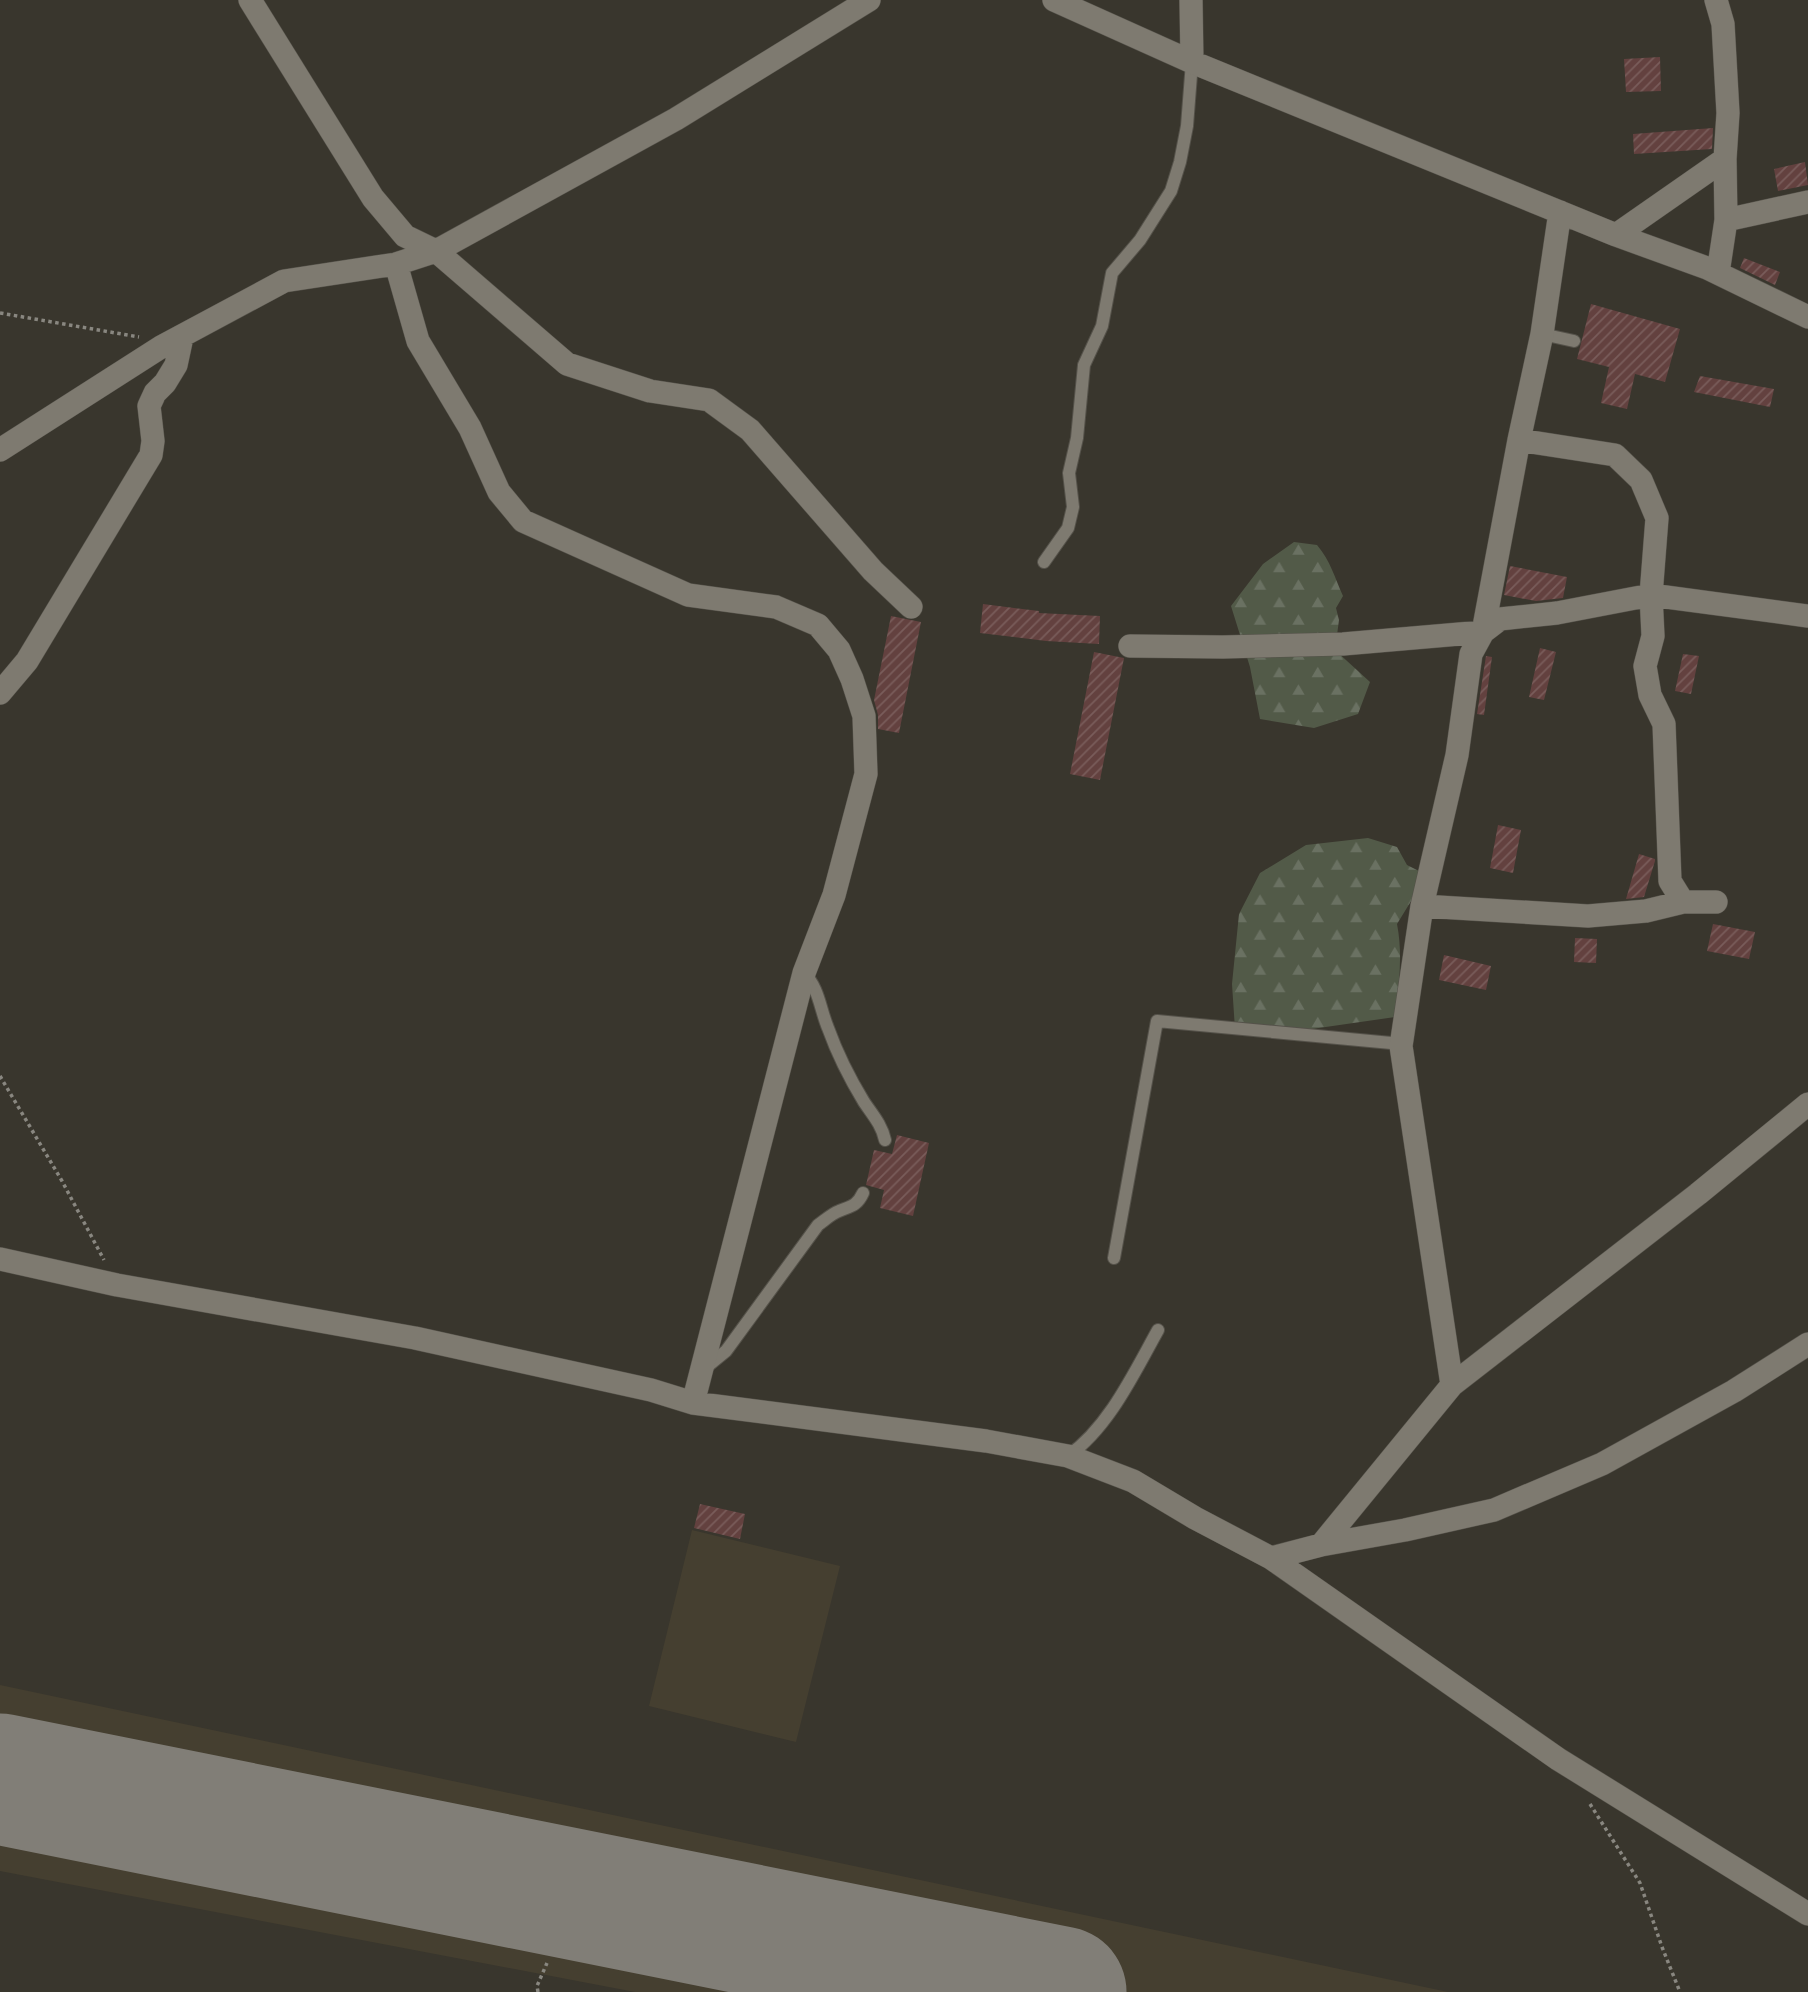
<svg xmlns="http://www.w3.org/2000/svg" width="1808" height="1992" font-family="Overpass,sans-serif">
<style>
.built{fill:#453f30}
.forest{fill:url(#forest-firs)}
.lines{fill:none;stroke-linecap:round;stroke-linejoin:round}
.runway{stroke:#817e77;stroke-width:131}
.building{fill:url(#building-hatch)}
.service-casing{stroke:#55524a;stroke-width:14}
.minor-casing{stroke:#55524a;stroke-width:24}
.path{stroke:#898780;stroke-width:3.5;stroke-dasharray:3.5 3.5;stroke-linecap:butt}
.service{stroke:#7e7a70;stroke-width:12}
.minor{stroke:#7e7a70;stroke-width:23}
</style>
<defs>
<pattern id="forest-firs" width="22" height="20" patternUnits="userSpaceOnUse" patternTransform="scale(1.75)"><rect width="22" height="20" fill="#525a48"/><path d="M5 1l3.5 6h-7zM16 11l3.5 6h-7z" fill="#6a7162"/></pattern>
<pattern id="building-hatch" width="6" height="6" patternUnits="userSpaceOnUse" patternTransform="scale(1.75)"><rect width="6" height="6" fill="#63413f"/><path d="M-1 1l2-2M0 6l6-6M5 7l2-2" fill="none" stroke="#795c5a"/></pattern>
</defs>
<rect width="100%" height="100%" fill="#39362d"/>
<path class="built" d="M692,1530l148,36 -44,176 -147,-36z
M0,1685l1448,307h-813l-635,-121z"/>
<path class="forest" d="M1294,542l23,3c14,17 17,31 26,51l-7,12 3,12 -4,30 35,32 -12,32 -44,14 -54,-9 -10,-52 -19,-61 32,-42z
M1368,838l29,9 10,18 14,7 3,8 -27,44c6,31 2,61 -2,93l-118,17 -42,-5 -3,-45 7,-70 21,-41 46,-28z"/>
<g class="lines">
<path class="runway" d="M0,1779l1061,213"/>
</g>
<path class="building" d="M1660,57l1,34 -35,1 -2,-33z
M1713,128l-1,21 -78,5 -1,-20z
M1805,162l3,23 -30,6 -4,-22z
M1744,258l36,14 -5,13 -35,-17z
M1591,304l89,25 -15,53 -30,-8 -8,35 -26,-6 8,-36 -32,-8z
M1700,376l74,13 -4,18 -76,-15z
M1510,566l57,11 -4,21 -27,3 -32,-6z
M983,604l56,7v2l61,3 -1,28 -53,-3 -66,-8z
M891,616l30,6 -22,111 -21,-4v-14l-4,-15z
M1540,648l16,4 -12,48 -15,-3z
M1094,652l30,6 -24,122 -30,-6z
M1683,654l16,2 -8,38 -16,-3z
M1486,656l6,1 -8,58 -7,-1z
M1498,825l23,5 -8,43 -23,-5z
M1639,854l16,5v2l-11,36 -18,2z
M1713,924l42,8 -6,27 -42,-8z
M1575,938l22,1 -1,24 -22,-1z
M1444,955l47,11 -5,24 -47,-10z
M897,1135l32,8 -16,73 -33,-8 4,-18 -18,-5 8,-35 18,4z
M700,1504l45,10 -5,25 -46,-11z"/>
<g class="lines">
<defs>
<path id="service" d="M1542,334l32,7
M1044,562l24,-34 5,-21 -4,-34 8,-35 7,-73 18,-39 10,-53 28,-33 31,-49 9,-29 7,-36 5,-64
M804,973c15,15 16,36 24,55 9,25 22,51 36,74 8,12 18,23 21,38
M1114,1258l43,-237 245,23
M704,1369l22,-18 92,-126c6,-4 13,-11 21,-14 12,-5 18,-5 24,-18
M1068,1456c41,-29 66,-83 90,-126"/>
<path id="minor" d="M250,0l123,198 32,38 31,15 131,113 83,27 59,9 41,30 123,141 38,36
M1054,0l138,62 424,173 91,33 101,49
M1191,0l1,62
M1716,0l7,24 5,89 -3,46 1,61 -8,53
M1726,220l82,-18
M1616,235l109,-76
M396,264l22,77 52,87 29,64 24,29 165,74 88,12 42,18 21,25 13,29 12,37 2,58 -32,121 -30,78 -111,430
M1519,440l96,15 26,25 16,38 -6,77 2,41 -8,30 5,29 14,29 6,157 13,21
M0,450l161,-103 123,-66 112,-17 40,-13 240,-132 193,-119
M1130,646l93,1 120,-3 140,-12 17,-13 57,-6 94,-18 157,21
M0,693l27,-32 124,-206 2,-14 -4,-35 6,-13 10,-10 11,-18 6,-28
M1422,906l166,10 58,-5 37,-9h33
M0,1259l117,26 298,53 236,52 42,13 293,38 82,15 65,25 62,37 76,40 287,201 250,155
M1452,1385l-51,-339 21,-140 35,-151 14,-101 12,-22 36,-192 23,-106 18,-122
M1321,1545l131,-160 246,-191 110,-90
M1271,1558l50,-13 84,-15 89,-20 108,-46 132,-73 74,-47"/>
</defs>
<use href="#service" class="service-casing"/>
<use href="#minor" class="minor-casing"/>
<path class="path" d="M0,313l139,24
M0,1076l62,105 42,79
M1590,1804l50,79 22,64 18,45
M538,1992l-1,-6 10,-23"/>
<use href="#service" class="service"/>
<use href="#minor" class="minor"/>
</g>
</svg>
